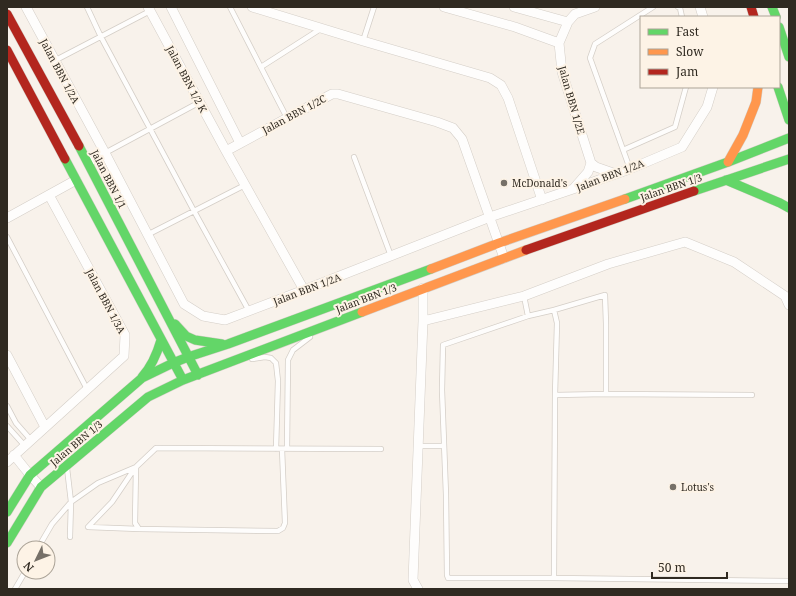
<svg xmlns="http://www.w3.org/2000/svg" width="796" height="596" font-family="'Noto Serif',serif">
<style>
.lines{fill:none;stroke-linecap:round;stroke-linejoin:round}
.lane-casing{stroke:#d4cec7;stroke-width:6}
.street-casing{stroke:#d4cec7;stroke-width:10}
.fast-casing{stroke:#d4cec7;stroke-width:10}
.slow-casing{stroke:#d4cec7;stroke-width:10}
.jam-casing{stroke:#d4cec7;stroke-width:10}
.lane{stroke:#fefdfc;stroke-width:4.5}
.street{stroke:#fefdfc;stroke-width:9}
.fast{stroke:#63d668;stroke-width:9}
.slow{stroke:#ff974d;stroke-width:9}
.jam{stroke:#b3261e;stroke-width:9}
.poi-dot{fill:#767068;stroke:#fdf3e6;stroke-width:1.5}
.labels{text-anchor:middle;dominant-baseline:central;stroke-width:4;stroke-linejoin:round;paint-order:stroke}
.street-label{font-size:10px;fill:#302a21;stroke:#fdf3e6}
.poi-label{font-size:10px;fill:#302a21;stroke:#fdf3e6;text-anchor:start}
</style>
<rect width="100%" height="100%" fill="#f8f2eb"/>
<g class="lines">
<defs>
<path id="lane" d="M87,7l14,30 93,174 55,100
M230,7l57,111
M678,7l2,1 2,9
M363,41l11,-34
M54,61l96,-50
M261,67l61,-39
M623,150l52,-23 11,-40
M105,153l95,-51
M354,157l37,99
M630,169l-40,-111 5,-14 58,-37
M147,235l98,-50
M7,237l80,152
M524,296l4,20
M554,310l51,-15 1,29v70l-51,1
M252,359l13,-2 6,1 5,5 2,18 -2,68
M606,394l146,1
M7,406l9,17 15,17
M7,426l18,20
M418,446h26
M282,449l3,74 -2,5 -5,3 -139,-2 -4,-6 1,-56 20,-19 225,1
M287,449l1,-89 5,-10 17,-13
M67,468l4,34 27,-19 38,-16
M135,468l-23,34 -24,25 51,2
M70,537l1,-35
M38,548l14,-24 19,-22
M554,578l1,-183 2,-72 -3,-13 -26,6 -85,29 -1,45 4,105 1,80 1,3h106l235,3
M15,589l10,-17"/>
<path id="street" d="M26,7l79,146 79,151 19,12 22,4 79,-30 186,-73 83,-28 57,-20 52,-22 25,-40 6,-20
M148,7l78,144 78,139
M171,7l69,136
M252,7l111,34 127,37 11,7 7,13 34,102
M444,7l71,20 44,16
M514,7l54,15
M595,7l-20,7 -7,8 -9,21 3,29 29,91 5,4 20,7
M700,7l3,10
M226,151l106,-57h6l99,28 16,6 9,11 42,119
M88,162l17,-9
M574,188l14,-16 3,-9
M7,218l69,-38
M423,321l101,-25 84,-32 77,-22 49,20 51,34 4,9
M7,355l38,72
M14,455l16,20 11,12
M7,462l117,-106 1,-21 -76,-140
M418,589l-5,-9 10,-259v-33"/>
<path id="fast" d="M772,7l4,10
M779,27l10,30
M778,87l11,33
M79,146l119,229
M65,159l118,221
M726,180l54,23 9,5
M694,191l95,-32
M625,199l103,-37 61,-24
M175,324l11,12 9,4 27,4
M142,377c10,-11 15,-23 19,-37
M7,512l23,-37 112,-97 31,-15 15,-6 40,-13 203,-75
M7,543l34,-56 107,-90 35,-17 179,-68"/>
<path id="slow" d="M728,162l15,-27 13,-33 2,-15
M431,269l68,-26 126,-44
M362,312l164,-62"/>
<path id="jam" d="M751,7l3,10
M7,14l72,132
M7,50l58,109
M526,250l168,-59"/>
</defs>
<use href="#lane" class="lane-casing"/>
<use href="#street" class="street-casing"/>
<use href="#fast" class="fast-casing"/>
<use href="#slow" class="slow-casing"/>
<use href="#jam" class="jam-casing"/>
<use href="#lane" class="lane"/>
<use href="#street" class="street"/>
<use href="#fast" class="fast"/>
<use href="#slow" class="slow"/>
<use href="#jam" class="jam"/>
</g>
<g class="poi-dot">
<circle cx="504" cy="183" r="4"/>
<circle cx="673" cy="487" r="4"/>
</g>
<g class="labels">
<g class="street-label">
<text transform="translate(60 71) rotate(62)">Jalan BBN 1/2A</text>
<text transform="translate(187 79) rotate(62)">Jalan BBN 1/2 K</text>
<text transform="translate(572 100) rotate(74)">Jalan BBN 1/2E</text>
<text transform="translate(294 114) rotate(-28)">Jalan BBN 1/2C</text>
<text transform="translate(610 175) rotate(-21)">Jalan BBN 1/2A</text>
<text transform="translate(109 179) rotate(63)">Jalan BBN 1/1</text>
<text transform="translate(671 187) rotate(-19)">Jalan BBN 1/3</text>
<text transform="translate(307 289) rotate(-21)">Jalan BBN 1/2A</text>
<text transform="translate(366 298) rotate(-21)">Jalan BBN 1/3</text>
<text transform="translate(106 301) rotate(62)">Jalan BBN 1/3A</text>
<text transform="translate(76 443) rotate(-40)">Jalan BBN 1/3</text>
</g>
<g class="poi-label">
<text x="512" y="183">McDonald's</text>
<text x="681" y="487">Lotus's</text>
</g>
</g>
<rect width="796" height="596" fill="none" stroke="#302a21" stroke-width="16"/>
<rect x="640" y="16" width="140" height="72" fill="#fdf3e6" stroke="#aba397"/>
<rect x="648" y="29" width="20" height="6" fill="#63d668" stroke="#aba397"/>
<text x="676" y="36" font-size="12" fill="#302a21">Fast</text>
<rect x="648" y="49" width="20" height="6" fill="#ff974d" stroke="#aba397"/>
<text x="676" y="56" font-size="12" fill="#302a21">Slow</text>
<rect x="648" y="69" width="20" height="6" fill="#b3261e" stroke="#aba397"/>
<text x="676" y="76" font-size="12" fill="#302a21">Jam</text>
<g transform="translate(36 560) rotate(227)"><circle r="19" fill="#fdf3e6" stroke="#aba397"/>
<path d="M0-3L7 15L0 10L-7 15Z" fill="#767068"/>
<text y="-6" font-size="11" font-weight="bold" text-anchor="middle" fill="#302a21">N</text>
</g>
<path d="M652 572v6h75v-6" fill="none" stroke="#302a21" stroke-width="2"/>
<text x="658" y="572" font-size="12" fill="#302a21" stroke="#fdf3e6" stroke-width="3" paint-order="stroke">50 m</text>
</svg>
